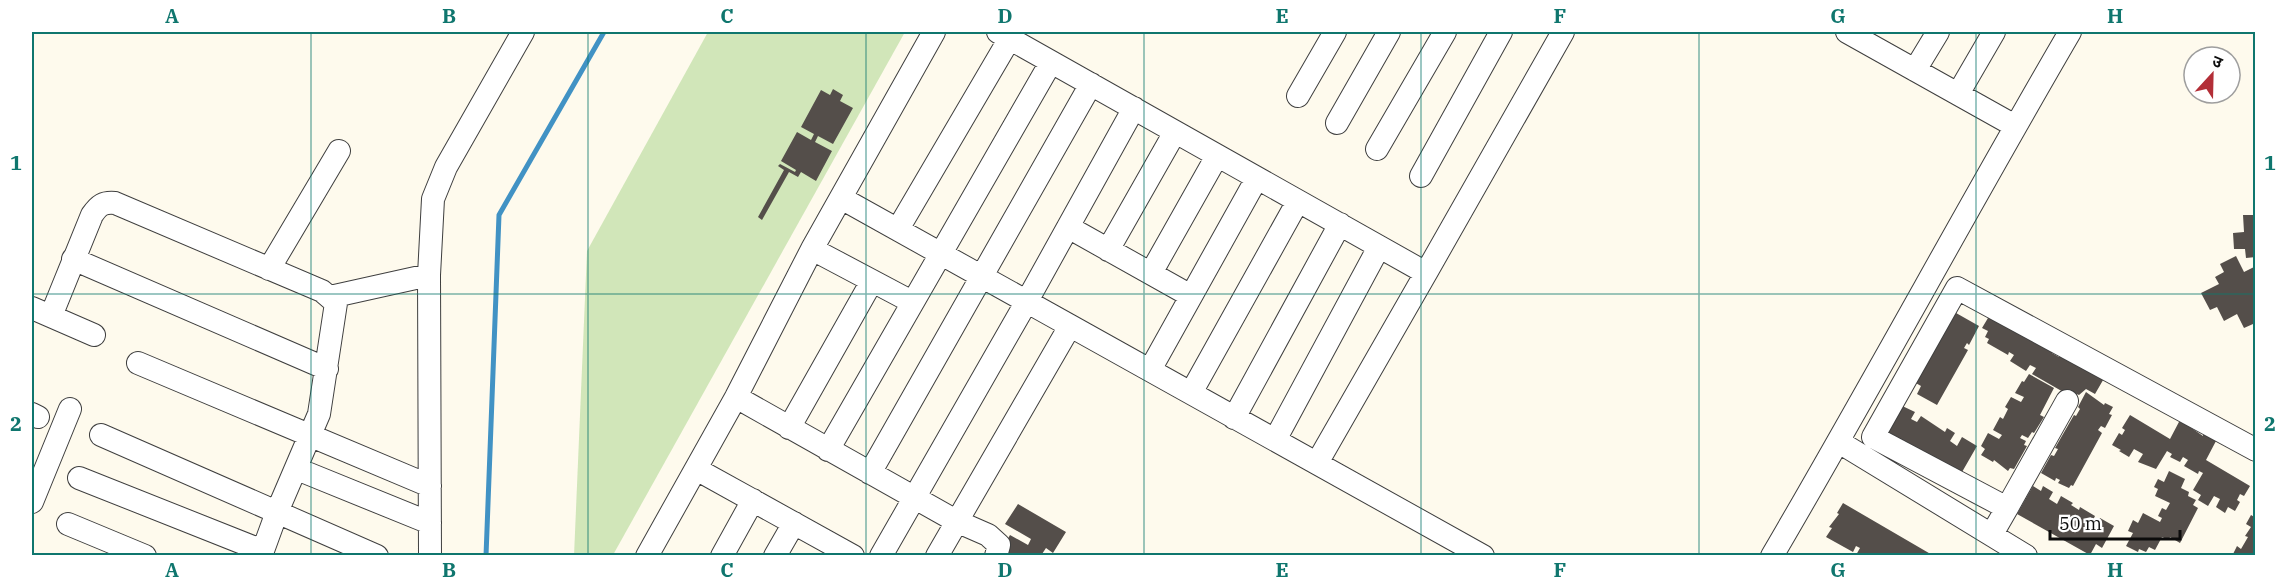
<svg xmlns="http://www.w3.org/2000/svg" width="2287" height="587" font-family="'IBM Plex Serif','Noto Sans Devanagari',serif">
<style>
.green{fill:#d1e6b9}
.lines{fill:none;stroke-linecap:round;stroke-linejoin:round}
.stream{stroke:#4192c4;stroke-width:5}
.building{fill:#544e4a}
.minor-casing{stroke:#3f3f3f;stroke-width:24}
.minor{stroke:#fff;stroke-width:22}
.grid{fill:none;stroke:#0f766e;stroke-width:1.5;stroke-opacity:0.55}
.neatline{fill:none;stroke:#0f766e;stroke-width:2}
.grid-label{font-size:20px;text-anchor:middle;font-weight:bold;fill:#0f766e}
</style>
<rect width="100%" height="100%" fill="#fefaed"/>
<path class="green" d="M708,32h197l-292,523 -39,1 13,-305z"/>
<g class="lines">
<path class="stream" d="M486,556l13,-341 105,-183"/>
</g>
<path class="building" d="M833,89l10,6 -3,6 13,7 -20,36 -15,-8 -3,6 17,9 -16,30 -15,-9 -3,5 -9,-5 -27,48 -4,-3 26,-47 -6,-4 2,-2 15,8 1,-2 -15,-9 16,-29 14,8 3,-6 -13,-7 20,-37 9,5z
M2243,215h13v42l-10,1 -1,-9h-11l-1,-16 11,-1z
M2236,256l8,16 10,-5 2,3v58l-3,-4 -9,4 -7,-14 -13,7 -7,-14 -7,3 -9,-17 18,-9 -4,-7 9,-5 -4,-8z
M1949,309l30,17 -10,19 -2,-2 -3,5 4,2 -31,55 -20,-11 4,-8 -7,-4z
M1991,313l65,33 -4,7 7,4 4,-7 43,25 -11,19 -9,-5 -7,6 -5,-2 -2,4 -40,-23 4,-6 -6,-3 -4,6 -16,-10 4,-6 -5,-3 -1,3 -21,-12 2,-4 -4,-2 3,-6 -6,-3z
M2029,374l25,14 -14,27 4,2 -10,16 -2,-1 -4,6 -6,-3 -2,3 6,3 -2,4 3,1 -13,23 -4,-1 -2,3 -14,-11 -1,2 -12,-7 4,-6 -4,-3 7,-13 11,6 3,-4 -9,-5 7,-13 3,2 5,-10 -3,-2 6,-10 10,5 3,-5 -9,-4 7,-12 2,1z
M2086,392l18,13 1,-2 8,4 -4,7 3,1 -7,13 -4,-2 -3,4 4,3 -29,53 -2,-1 -2,3 -11,-5 2,-3 -4,-2 -1,3 -14,-8 10,-18 3,1 4,-7 -3,-1 19,-33 2,1 4,-7 -2,-2z
M1896,403l19,9 -4,7 6,3 4,-6 24,16 2,-4 8,5 -5,8 7,5 5,-9 15,9 -19,33 -79,-45z
M2130,415l40,24 10,-19 23,16v-2l13,7 -10,19 44,26 -6,10 -4,-2 -3,6 3,2 -5,9 -7,-4 -3,6 -9,-6 4,-8 -6,-3 -6,10 -10,-6 3,-5 -8,-5 10,-17 -4,-2 -1,3 -14,-8 4,-6 -5,-3 -3,5 -10,-5 2,-3 -5,-3 -11,18 -18,-7 5,-8 -9,-5 -5,8 -10,-6 2,-1 -9,-5 7,-12 3,2 3,-5 -3,-2z
M2169,471l16,8 -4,9 8,4 -1,4 8,4 -3,5 5,3 -18,35 -10,-6 -1,3 -7,-3 -7,13 -6,-3 -3,5 -7,-3 -1,3 -12,-6 7,-13 -5,-2 5,-11 5,3 5,-10 17,9 2,-4 -4,-2 4,-8 4,2 4,-7 -15,-7 3,-7 -4,-2 4,-8 6,3z
M2033,486l8,5 2,-5 10,6 -4,7 8,5 4,-8 12,7 -2,2 8,5 1,-3 15,9 -4,8 4,2 5,-8 14,8 -12,22 -6,-4 -6,11 -73,-41z
M1843,503l91,53 -78,-1 4,-7 -4,-2 -3,6 -27,-15 6,-9 -3,-1 10,-13 -2,-1z
M1018,504l48,28 -13,21 -7,-5 -4,6 4,2h-48l12,-21 18,10 3,-6 -26,-15z
M2251,515l5,3v38h-24l5,-10 4,3 7,-12 -3,-1 6,-9 -5,-3z"/>
<g class="lines">
<defs>
<path id="minor" d="M998,32l428,241 137,-241
M1847,32l168,94
M1915,70l23,-38
M1958,94l36,-62
M1298,96l37,-64
M1337,123l52,-91
M1377,149l68,-117
M1421,176l80,-144
M841,198l642,358
M1068,227l123,69
M898,229l112,-191
M812,249l100,53
M1108,250l67,-118
M73,259l254,110
M269,269l70,-118
M1151,273l66,-117
M330,297l99,-22
M32,308l62,27
M51,316l41,-101c7,-10 11,-13 23,-12l207,88 14,12 -17,111 -42,98 -16,44
M138,363l292,123
M1150,370l107,-192
M1191,393l107,-192
M736,397l220,124 32,14 11,10 -3,11
M32,414l6,3
M1234,418l106,-194
M789,428l83,-147
M101,435l276,121
M1275,440l104,-193
M1839,442l187,114
M828,450l223,-388
M1317,463l109,-190
M297,469l133,54
M696,469l157,87
M870,473l221,-389
M79,478l184,73
M32,502l38,-93
M2007,508l60,-107
M68,524l77,32
M1992,534l15,-26 -134,-71 84,-149 299,162
M430,556l-1,-281 4,-76 13,-32 77,-135
M647,556l89,-159 76,-148 122,-217
M722,556l31,-56
M775,556l19,-33
M881,556l146,-255 107,-193
M937,556l133,-230
M1772,556c102,-174 197,-351 298,-524"/>
</defs>
<use href="#minor" class="minor-casing"/>
<use href="#minor" class="minor"/>
</g>
<path class="grid" d="M311,32v524M588,32v524M866,32v524M1144,32v524M1421,32v524M1699,32v524M1976,32v524M32,294h2224"/>
<rect width="2287" height="587" fill="none" stroke="#ffffff" stroke-width="66"/>
<g transform="translate(2212 75) rotate(22)"><circle r="28" fill="#ffffff" stroke="#9e9e9e" stroke-width="1.5"/>
<path d="M0-4.5L10 22L0 15L-10 22Z" fill="#b32e37"/>
<text y="-9" font-size="16" font-weight="bold" text-anchor="middle" fill="#0c0c0c">उ</text>
</g>
<path d="M2050 530v9h130v-9" fill="none" stroke="#0c0c0c" stroke-width="3"/>
<text x="2059" y="530" font-size="18" fill="#0c0c0c" stroke="#ffffff" stroke-width="4.5" paint-order="stroke">50 m</text>
<rect x="33" y="33" width="2221" height="521" class="neatline"/>
<g class="grid-label">
<text x="172" y="23">A</text>
<text x="449" y="23">B</text>
<text x="727" y="23">C</text>
<text x="1005" y="23">D</text>
<text x="1282" y="23">E</text>
<text x="1560" y="23">F</text>
<text x="1838" y="23">G</text>
<text x="2115" y="23">H</text>
<text x="16" y="170">1</text>
<text x="2270" y="170">1</text>
<text x="16" y="431">2</text>
<text x="2270" y="431">2</text>
<text x="172" y="577">A</text>
<text x="449" y="577">B</text>
<text x="727" y="577">C</text>
<text x="1005" y="577">D</text>
<text x="1282" y="577">E</text>
<text x="1560" y="577">F</text>
<text x="1838" y="577">G</text>
<text x="2115" y="577">H</text>
</g>
</svg>
